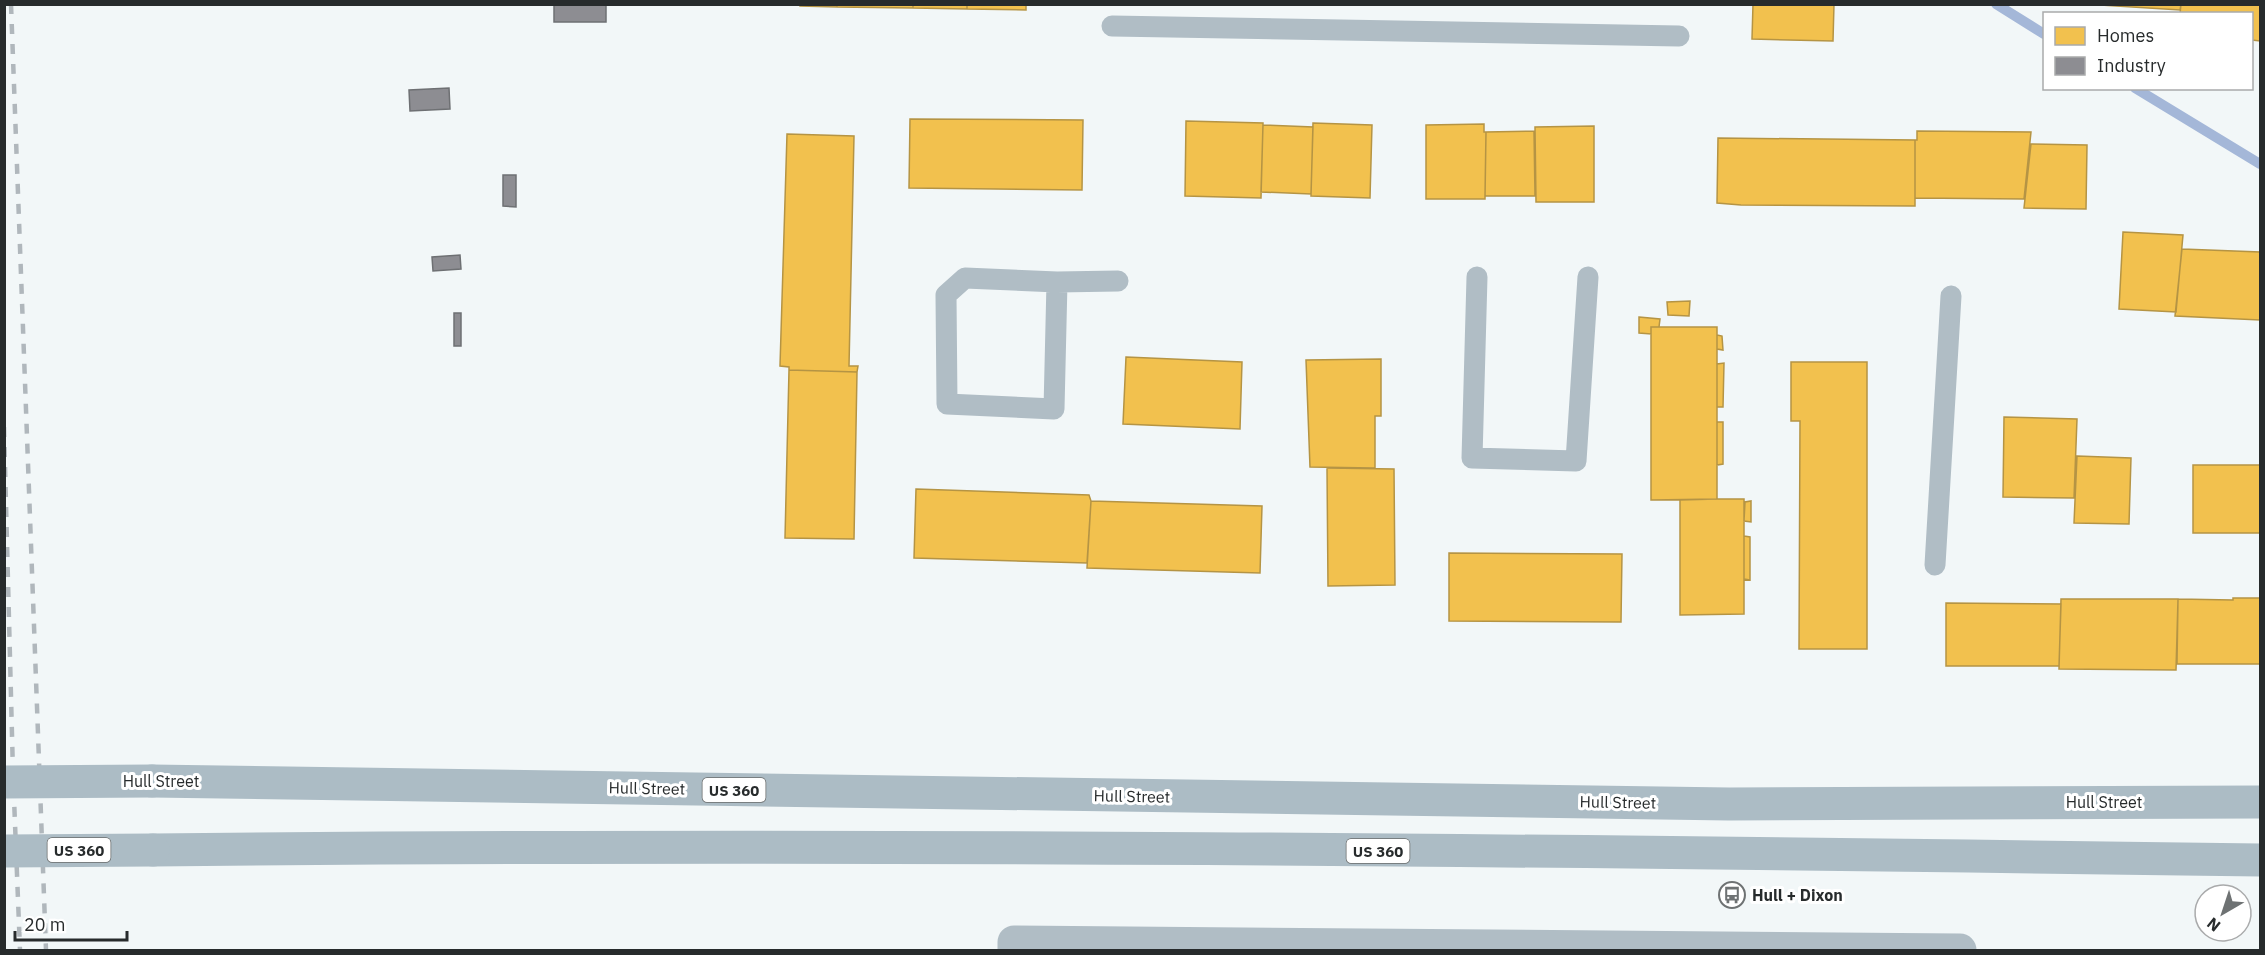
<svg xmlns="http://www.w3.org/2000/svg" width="2265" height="955" font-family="'IBM Plex Sans',sans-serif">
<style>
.homes{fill:#f2c14e;stroke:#b59444;stroke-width:1.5}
.industry{fill:#8d8d92;stroke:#6e7073;stroke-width:1.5}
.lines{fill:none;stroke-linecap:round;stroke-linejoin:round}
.stream{stroke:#a4b7d8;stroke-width:10}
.lane{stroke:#b0bdc5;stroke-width:21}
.street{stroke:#b0bdc5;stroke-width:33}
.primary{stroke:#acbcc5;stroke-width:33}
.rail{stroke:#b0b7bc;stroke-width:4.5;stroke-dasharray:10 10;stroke-linecap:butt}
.primary-bridge{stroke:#acbcc5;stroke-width:33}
.labels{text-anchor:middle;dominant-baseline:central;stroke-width:6;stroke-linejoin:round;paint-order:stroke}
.shield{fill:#fff;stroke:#686b6b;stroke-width:1.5}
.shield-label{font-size:15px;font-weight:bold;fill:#272b2c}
.street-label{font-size:16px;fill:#272b2c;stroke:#fff}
.poi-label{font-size:16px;font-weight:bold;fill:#272b2c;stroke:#fff;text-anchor:start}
</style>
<rect width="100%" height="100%" fill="#f2f7f8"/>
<path class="homes" d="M800,4h37v3l-37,-1z
M837,4h76v4l-76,-1z
M913,4h54v5l-54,-1z
M967,4h59v6l-59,-1z
M1753,4h81l-1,37 -81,-2z
M2084,4h97l-1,6z
M2181,4h79v37l-8,-1v-26h-72z
M910,119l173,1 -1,70 -173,-2z
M1186,121l77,2 -2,75 -76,-2z
M1313,123l59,2 -2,73 -59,-2z
M1484,124v8h2l-1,67h-59v-74z
M1263,125l50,2 -2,67 -50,-2z
M1594,126v76h-58l-1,-75z
M1534,131l1,65h-50l1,-64z
M1917,131l114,1 -7,67 -109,-1v-58h2z
M787,134l67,2 -5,230h9l-1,6 -68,-2v-3l-9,-1z
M1718,138l197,2v66l-174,-1 -24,-2z
M2031,144l56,1 -1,64 -62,-1z
M2123,232l60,3 -7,77 -57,-3z
M2182,249l78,3v68l-85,-4z
M1690,301l-1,15 -21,-1 -1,-13z
M1639,317l21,2 -1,8h-8v7l-12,-1z
M1651,327h66v172l-66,1z
M1717,335l5,1 1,14 -6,-1z
M1126,357l116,5 -2,67 -117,-5z
M1381,359v57h-6v52l-65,-1 -4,-107z
M1791,362h76v287h-68l1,-228h-9z
M1724,363l-1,44h-6v-43z
M789,370l68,2 -3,167 -69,-1z
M2004,417l73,2 -3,79 -71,-1z
M1717,422h6v42l-6,1z
M2077,456l54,2 -2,66 -55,-1z
M2193,465h67v68h-67z
M1327,468l67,1 1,116 -67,1z
M916,489l173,6 2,6 -4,62 -173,-5z
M1717,499h27v115l-64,1v-115z
M1091,501l171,5 -2,67 -173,-5z
M1751,501v21l-7,-1 1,-19z
M1744,536l6,1v43l-6,-1z
M1449,553l173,1 -1,68 -172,-1z
M2233,598h27v66h-83l1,-65 55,1z
M2061,599h117l-2,71 -117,-1z
M1946,603l115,1 -2,62h-113z"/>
<path class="industry" d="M554,4h52v18h-52z
M449,88l1,21 -40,2 -1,-21z
M503,175h13v32l-13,-1z
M460,255l1,14 -28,2 -1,-14z
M454,313h7v33h-7z"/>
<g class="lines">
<path class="stream" d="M1996,4l48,30
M2135,88l125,76"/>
<path class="lane" d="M1112,26l567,10
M1477,277l-5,181 104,3 12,-184
M1057,282l-3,127 -107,-5 -1,-109 19,-17 92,4 61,-1
M1935,565l16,-269"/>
<path class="street" d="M1014,950v-8l946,8"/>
<path class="primary" d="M152,781l1577,23 531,-2
M153,850c702,-7 1405,0 2107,10"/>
<path class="rail" d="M11,4l35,946
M4,427l9,346 7,177"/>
<path class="primary-bridge" d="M4,782l148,-1
M4,851l149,-1"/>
</g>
<defs>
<symbol id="bus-ring" viewBox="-11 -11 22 22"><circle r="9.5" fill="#fff" stroke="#6e7273" stroke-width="1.5"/><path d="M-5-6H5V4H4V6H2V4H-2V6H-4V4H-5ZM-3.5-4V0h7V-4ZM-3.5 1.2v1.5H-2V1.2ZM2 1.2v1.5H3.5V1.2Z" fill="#6e7273"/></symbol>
</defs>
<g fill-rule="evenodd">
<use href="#bus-ring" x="1717" y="880" width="30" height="30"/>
</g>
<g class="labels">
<g class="shield">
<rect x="702.5" y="778" width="63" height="24" rx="4.5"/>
<rect x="47.5" y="838" width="63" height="24" rx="4.5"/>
<rect x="1346.5" y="839" width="63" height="24" rx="4.5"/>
</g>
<g class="shield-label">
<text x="734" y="790">US 360</text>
<text x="79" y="850">US 360</text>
<text x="1378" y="851">US 360</text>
</g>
<g class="street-label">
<text x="161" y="781">Hull Street</text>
<text transform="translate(647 788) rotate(1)">Hull Street</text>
<text transform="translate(1132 796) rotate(1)">Hull Street</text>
<text transform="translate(1618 802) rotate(1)">Hull Street</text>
<text x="2104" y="802">Hull Street</text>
</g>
<g class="poi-label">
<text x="1752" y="895">Hull + Dixon</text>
</g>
</g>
<rect width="2265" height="955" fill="none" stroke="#272b2c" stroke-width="12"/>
<rect x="2043" y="12" width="210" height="78" fill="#ffffff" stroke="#a9aaab" stroke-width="1.5"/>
<rect x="2055" y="27" width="30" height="18" fill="#f2c14e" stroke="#a9aaab" stroke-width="1.5"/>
<text x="2097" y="42" font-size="18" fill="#272b2c">Homes</text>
<rect x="2055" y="57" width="30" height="18" fill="#8d8d92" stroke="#a9aaab" stroke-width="1.5"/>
<text x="2097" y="72" font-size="18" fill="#272b2c">Industry</text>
<g transform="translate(2223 913) rotate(219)"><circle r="28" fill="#ffffff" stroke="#a9aaab" stroke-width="1.5"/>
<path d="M0-4.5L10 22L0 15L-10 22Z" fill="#6e7273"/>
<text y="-9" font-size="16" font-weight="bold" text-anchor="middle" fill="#272b2c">N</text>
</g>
<path d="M15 931v9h112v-9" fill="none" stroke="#272b2c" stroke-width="3"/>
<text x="24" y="931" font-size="18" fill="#272b2c" stroke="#ffffff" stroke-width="4.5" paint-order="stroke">20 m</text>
</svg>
